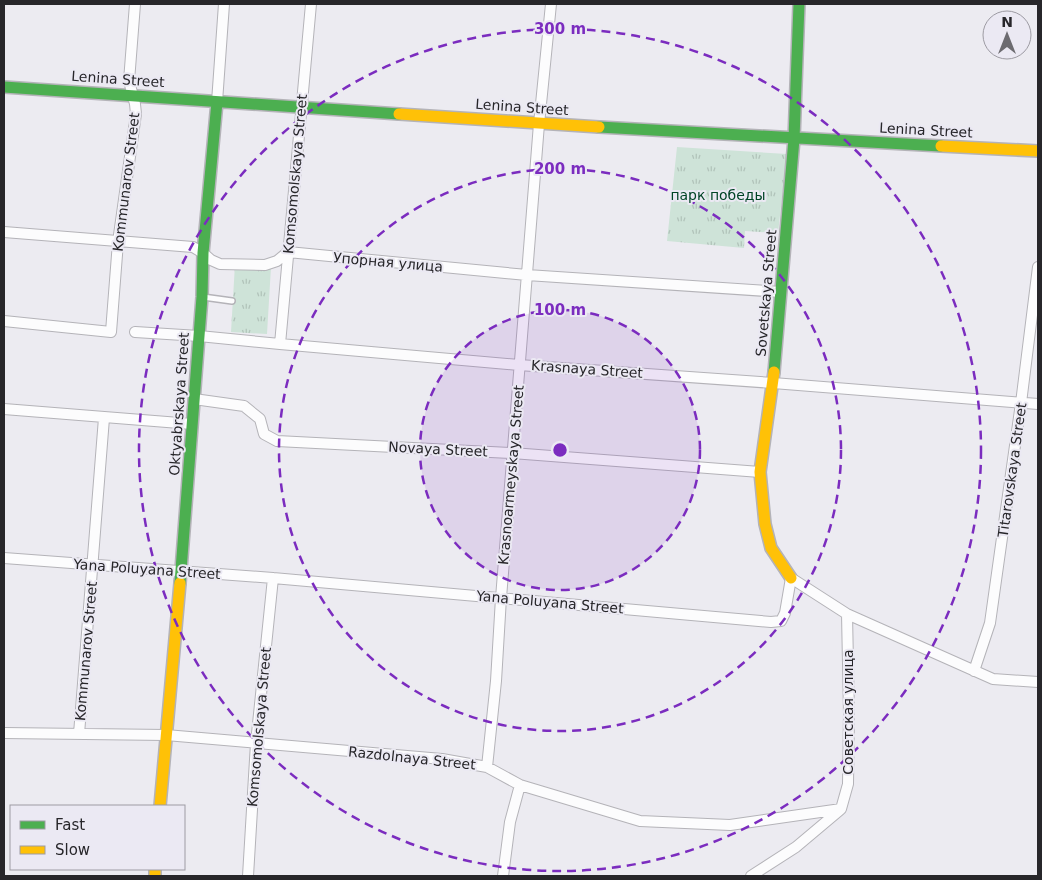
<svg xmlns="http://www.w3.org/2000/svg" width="1042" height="880" font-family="'DejaVu Sans',sans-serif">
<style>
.park{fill:url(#park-tufts)}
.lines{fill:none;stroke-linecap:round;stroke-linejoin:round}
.lane-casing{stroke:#b4b3b8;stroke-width:8}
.street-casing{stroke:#b4b3b8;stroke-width:12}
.fast-casing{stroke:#b4b3b8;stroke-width:14}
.slow-casing{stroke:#b4b3b8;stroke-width:14}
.lane{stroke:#fcfcfd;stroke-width:5}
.street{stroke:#fcfcfd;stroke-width:10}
.fast{stroke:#4caf50;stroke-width:11}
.slow{stroke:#ffc107;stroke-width:11}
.ring{fill:none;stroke:#7b2cbf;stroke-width:2.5;stroke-dasharray:9 6}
.labels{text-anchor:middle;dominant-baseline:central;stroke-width:4;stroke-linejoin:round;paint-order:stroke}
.street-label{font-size:14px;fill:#27262a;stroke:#ebe9f3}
.park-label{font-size:14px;fill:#004425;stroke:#ebe9f3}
.centre{fill:#7b2cbf;stroke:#ebe9f3;stroke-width:2.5}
.ring-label{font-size:15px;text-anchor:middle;font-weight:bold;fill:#7b2cbf;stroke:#ebe9f3;stroke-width:4;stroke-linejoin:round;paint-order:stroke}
</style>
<defs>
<pattern id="park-tufts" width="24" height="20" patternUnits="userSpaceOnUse" patternTransform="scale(1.25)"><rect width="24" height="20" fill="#cee3d8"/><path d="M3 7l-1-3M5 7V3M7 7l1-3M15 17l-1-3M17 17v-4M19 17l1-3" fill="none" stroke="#b1c3ba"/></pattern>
</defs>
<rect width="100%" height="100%" fill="#ecebf1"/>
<path class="park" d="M677,147l110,7 -9,79 -33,-2 -1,17 -77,-7z
M235,264l36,3 -4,67 -36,-2z"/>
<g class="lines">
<defs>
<path id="lane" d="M203,297l29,4"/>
<path id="street" d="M217,102l7,-98
M4,232l189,15 10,6 8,7 9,4 45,1 12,-4 11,-9 239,23 254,17
M4,321l107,11 7,-90 18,-128 -1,-10 -6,-23 6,-77
M135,332l64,4 81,8 239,21 254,18 265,21
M280,344l31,-340
M194,399l50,7 16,13 4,15 13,7 235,12 248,19
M4,409l188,15
M4,558l269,20 498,44 10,-1 4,-8 6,-35 56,36 146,65 45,3
M974,671l16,-48 31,-220 17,-136
M4,733l162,2 276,24 45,8 33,18 120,36 90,4 111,-16
M79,734l25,-316
M487,767l9,-86 5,-83 38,-474 12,-120
M841,809l7,-25 1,-70 -2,-100
M248,876l8,-133 17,-165
M503,876l7,-54 10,-37
M751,876l45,-29 44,-37"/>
<path id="fast" d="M4,87l395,27
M599,127l342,19
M774,372l20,-233 5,-135
M180,583l22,-286 1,-44 14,-151"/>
<path id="slow" d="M399,114l200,13
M941,146l97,5
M774,372l-14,100 5,52 6,24 20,30
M160,806l20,-223
M155,869v7"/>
</defs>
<use href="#lane" class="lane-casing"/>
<use href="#street" class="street-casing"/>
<use href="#fast" class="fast-casing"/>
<use href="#slow" class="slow-casing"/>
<use href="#lane" class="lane"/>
<use href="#street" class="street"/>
<use href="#fast" class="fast"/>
<use href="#slow" class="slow"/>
</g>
<circle cx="560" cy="450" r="140" fill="#7b2cbf" fill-opacity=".12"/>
<g class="ring">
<circle cx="560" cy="450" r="140"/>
<circle cx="560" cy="450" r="281"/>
<circle cx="560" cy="450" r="421"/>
</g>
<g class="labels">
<g class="street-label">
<text transform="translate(118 79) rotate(4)">Lenina Street</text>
<text transform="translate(522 107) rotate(4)">Lenina Street</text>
<text transform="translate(926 130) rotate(3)">Lenina Street</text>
<text transform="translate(295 174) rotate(-85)">Komsomolskaya Street</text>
<text transform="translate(126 182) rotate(-83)">Kommunarov Street</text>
<text transform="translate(388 262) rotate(5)">Упорная улица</text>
<text transform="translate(766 293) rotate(-85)">Sovetskaya Street</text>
<text transform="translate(587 369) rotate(4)">Krasnaya Street</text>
<text transform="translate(179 404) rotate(-86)">Oktyabrskaya Street</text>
<text transform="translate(438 449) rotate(3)">Novaya Street</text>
<text transform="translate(1012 470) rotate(-82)">Titarovskaya Street</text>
<text transform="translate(511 475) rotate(-85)">Krasnoarmeyskaya Street</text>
<text transform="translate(147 569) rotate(4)">Yana Poluyana Street</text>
<text transform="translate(550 602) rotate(5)">Yana Poluyana Street</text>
<text transform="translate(86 651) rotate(-85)">Kommunarov Street</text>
<text transform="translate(848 712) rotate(-90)">Советская улица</text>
<text transform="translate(259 727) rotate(-85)">Komsomolskaya Street</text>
<text transform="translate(412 758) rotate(6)">Razdolnaya Street</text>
</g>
<g class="park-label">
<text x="718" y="195">парк победы</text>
</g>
</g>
<circle cx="560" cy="450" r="8" class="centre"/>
<g class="ring-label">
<text x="560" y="34">300 m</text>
<text x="560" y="174">200 m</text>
<text x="560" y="315">100 m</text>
</g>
<rect width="1042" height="880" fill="none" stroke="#27262a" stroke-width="10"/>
<rect x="10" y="805" width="175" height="65" fill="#ebe9f3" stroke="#9d9ba3"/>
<rect x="20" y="821" width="25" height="8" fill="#4caf50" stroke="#9d9ba3"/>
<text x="55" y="830" font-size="15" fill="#27262a">Fast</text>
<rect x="20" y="846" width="25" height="8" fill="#ffc107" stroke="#9d9ba3"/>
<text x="55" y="855" font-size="15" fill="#27262a">Slow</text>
<g transform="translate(1007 35)"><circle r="24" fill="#ebe9f3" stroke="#9d9ba3"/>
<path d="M0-4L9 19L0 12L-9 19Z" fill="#6c6b70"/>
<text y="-8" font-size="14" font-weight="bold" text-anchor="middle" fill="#27262a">N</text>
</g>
</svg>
